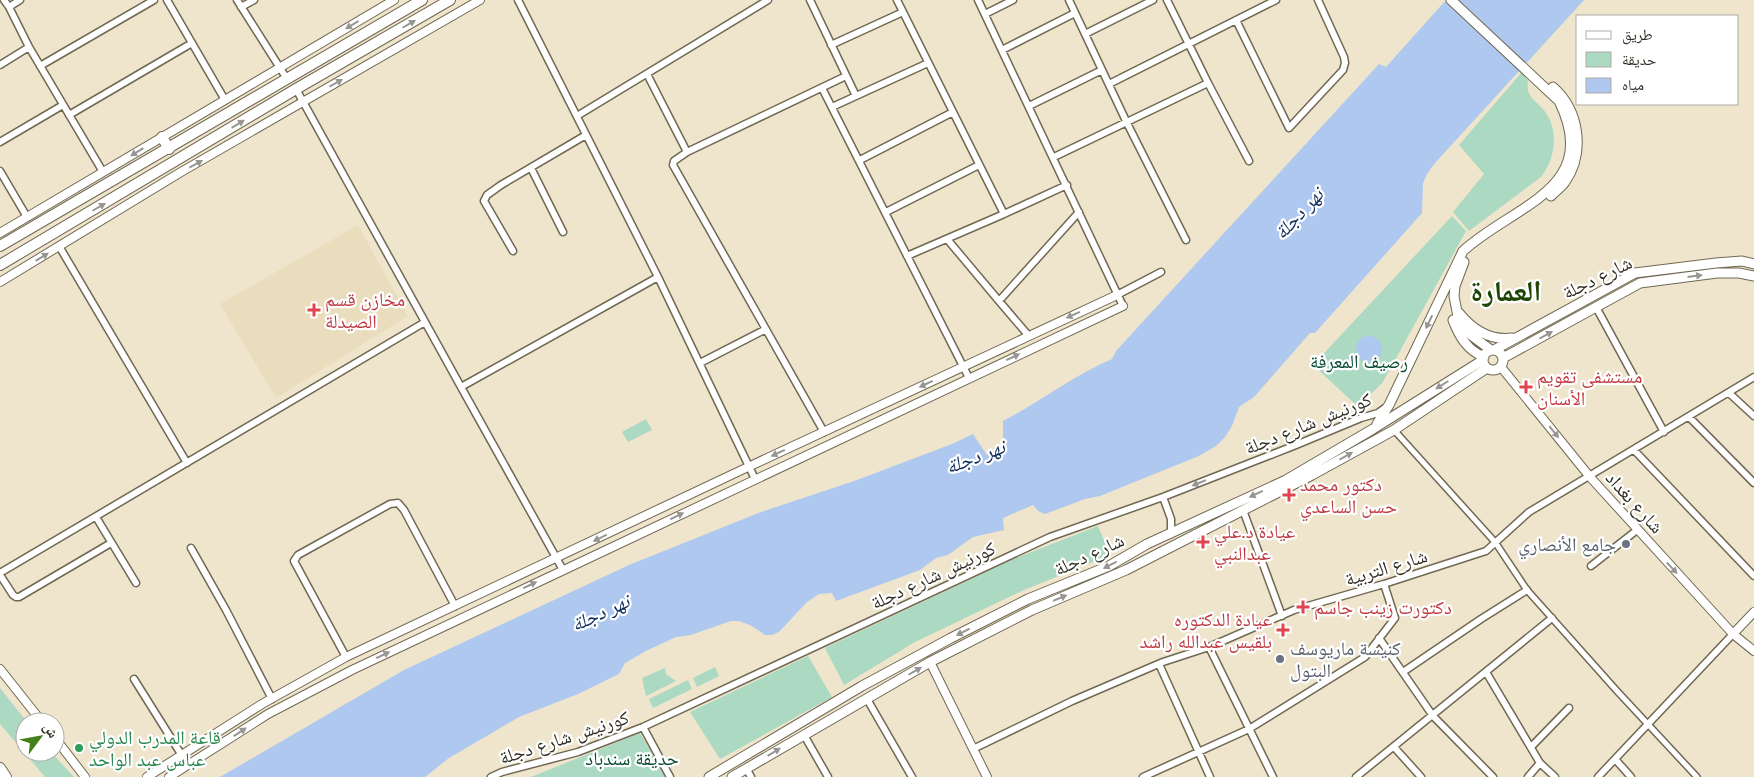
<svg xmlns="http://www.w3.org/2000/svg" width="1754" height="777" font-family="Mulish,'Noto Naskh Arabic',sans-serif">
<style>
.built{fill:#e9ddbd}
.green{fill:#abd9c2}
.water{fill:#aec8ef}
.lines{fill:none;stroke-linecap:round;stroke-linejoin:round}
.pedestrian-casing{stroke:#706852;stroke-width:8}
.minor-casing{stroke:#706852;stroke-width:9}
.tertiary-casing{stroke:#706852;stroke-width:10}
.secondary-casing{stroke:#706852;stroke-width:11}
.primary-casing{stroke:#706852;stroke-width:12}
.pedestrian{stroke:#fff;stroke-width:5}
.minor{stroke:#fff;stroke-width:6}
.tertiary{stroke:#fff;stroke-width:8}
.secondary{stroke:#fff;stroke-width:9}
.primary{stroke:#fff;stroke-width:10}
.oneway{fill:#989692}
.health-dot{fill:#e0444e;stroke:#fff;stroke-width:2}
.worship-dot{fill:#6b7280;stroke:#fff;stroke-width:2}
.leisure-dot{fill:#2e9e5b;stroke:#fff;stroke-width:2}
.labels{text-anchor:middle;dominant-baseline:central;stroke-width:4.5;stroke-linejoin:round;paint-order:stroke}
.street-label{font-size:19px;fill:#312e24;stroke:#fff}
.health-label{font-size:19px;fill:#be3a42;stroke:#fff;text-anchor:start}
.park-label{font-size:19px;fill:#084a33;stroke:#fff}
.worship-label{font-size:19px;fill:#5b616d;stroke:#fff;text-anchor:end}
.leisure-label{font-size:19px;fill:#27864d;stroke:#fff;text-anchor:start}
.water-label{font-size:20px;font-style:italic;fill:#112f5e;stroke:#fff}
.town-label{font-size:29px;font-weight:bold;fill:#1f4504;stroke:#fff}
</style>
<rect width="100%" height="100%" fill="#efe5cd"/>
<path class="built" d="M358,225l50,91 -132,82 -56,-94z"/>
<path class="green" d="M1522,72l6,9c-3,17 10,20 18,32 13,19 9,47 -5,64l-72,54 -16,-19 31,-38 -25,-29z
M1452,216l14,15 -83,151 -13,13 -15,9 -42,-39z
M646,419l6,11 -24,12 -6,-10z
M1098,526l12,29 -86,35 -109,52 -71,43 -19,-37 191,-90z
M808,656l24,41 -112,62 -30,-47z
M715,667l4,9 -22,11 -4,-9z
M665,668l1,6 10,7 -30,15 -4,-18z
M688,680l4,9 -39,19 -4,-9z
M0,688l27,34h-2v30h26l23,25h-29l-45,-53z
M640,733l26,44h-136l6,-2z"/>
<path class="water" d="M1446,0h138l-149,163 -8,11 -4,9 -1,30 -107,120h-5l-56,64 -15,10 -7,19 -7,11 -9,9 -17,10 -99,40 -15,3 -40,15 -7,-3 -5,-6 -30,13 1,12 -31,7 -25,18 -12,3 -16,12 -84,31 -4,-8 -13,1 -12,8 -28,30 -7,3h-7l-15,-10 -11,-4h-8l-40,14 -15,2 -30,14 -21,12 -6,11 -41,20 -59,23 -70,41 -24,19h-205l184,-107 225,-105 132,-53 96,-32 95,-36 21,-10 14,21 16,-11v-23c37,-19 71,-46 109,-62l4,-8 263,-287 7,3z
M1356 349a13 13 0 1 1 26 0a13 13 0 1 1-26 0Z"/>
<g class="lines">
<defs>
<path id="pedestrian" d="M1394,430l101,112 32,48 90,101 80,86"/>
<path id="minor" d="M4,0l5,7 20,40 74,125
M167,0l58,100
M237,0l50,79
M518,0l140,277 97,202
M810,0l46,96
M897,0l107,214
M978,0l145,306
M1069,0l58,123 59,117
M1167,0l41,83 41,78
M9,7l11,-7
M241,7l13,-7
M985,14l28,-14
M1236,20l53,108 54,-58 2,-7 -1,-6 -26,-57
M1085,34l68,-34
M831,45l72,-33
M1002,50l73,-37
M0,65l29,-18
M40,66l114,-66
M647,74l40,78
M1109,84l167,-84
M822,88l147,290
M296,89l165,298
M1029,106l73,-36
M832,107l96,-44
M69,115l123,-72
M577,116l191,-116
M0,142l63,-37
M1054,157l154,-74
M860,160l93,-48
M531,168l32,64
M0,171l27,46
M886,212l93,-47
M947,239l52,62
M59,246l128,217
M513,251l-29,-50 3,-6 14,-10 85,-50
M907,256l97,-42 63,-29
M1117,295l44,-23
M1596,307l68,125
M1028,335l-29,-34 80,-89
M700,363l66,-34
M1729,393l25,23
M1689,417l65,66
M824,432l-151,-267 1,-4 13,-9 159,-76
M1634,450l120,126
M1163,497l8,22v14
M1243,510l39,106
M96,517l40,66
M191,548l35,62 46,89
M1591,566l46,-36
M563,570l-102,-183 197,-110
M0,573l425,-251
M0,575l13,20 3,2h3l92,-54
M1379,638l54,78 60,61
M1209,647l64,130
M346,657l-52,-96 4,-6 92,-51 8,-1 6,7 51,96
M1159,664l51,113
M1403,672l78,-53 46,-29
M1486,672l54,91 15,14
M134,679l47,75
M867,699l45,78
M643,727l27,50
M804,735l24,42
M1394,747l27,30
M1531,747l38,-39
M973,749l99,-48 91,-39 46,-15 85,-37 90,-26 102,-33 43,-39 225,-135
M1615,759l16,18
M746,768l5,9
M491,777l11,-5 76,-20 65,-25 407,-190 113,-40 133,-52 65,-27 17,-5 7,-5
M1143,777l106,-48 116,-72 30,-39 -11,-34
M1356,777l196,-159
M1528,777l12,-14
M1598,777l135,-143"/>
<path id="tertiary" d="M0,233l394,-233
M0,282l181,-110 299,-172
M1501,367l89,110 143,157 21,17
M1733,634l21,-22
M930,662l57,115
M0,669l42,53
M55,738l30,39
M147,777l115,-73 84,-47 402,-190 369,-172
M169,777l99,-63 84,-44 771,-364"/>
<path id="secondary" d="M1551,196c4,-5 11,-9 14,-14 20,-29 15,-71 -12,-95
M1464,262l-9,24 -1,10 4,21 6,13 27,20
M1459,313c14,17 31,28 53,25
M1453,320c6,16 14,30 31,37
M1483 360a10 10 0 1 1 20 0a10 10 0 1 1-20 0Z
M1494,350l141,-77 81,-10 26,-2 12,3
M1503,358l137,-75 77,-10h22l15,3
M1377,424l12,-19 74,-154c50,-46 140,-62 96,-150l-108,-101
M709,777l153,-91 89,-48 77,-39 81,-33 38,-22 139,-64 87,-51 110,-69
M732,777l198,-115 102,-52 94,-40 186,-95 82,-45 93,-62"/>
<path id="primary" d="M162,137l7,12
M0,246l422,-246
M0,265l296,-176 154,-89
M0,768l6,9"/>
</defs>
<use href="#pedestrian" class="pedestrian-casing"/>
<use href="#minor" class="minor-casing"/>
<use href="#tertiary" class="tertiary-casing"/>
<use href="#secondary" class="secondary-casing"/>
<use href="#primary" class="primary-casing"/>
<use href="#pedestrian" class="pedestrian"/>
<use href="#minor" class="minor"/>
<use href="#tertiary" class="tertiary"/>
<use href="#secondary" class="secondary"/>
<use href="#primary" class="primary"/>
</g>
<defs><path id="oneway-solid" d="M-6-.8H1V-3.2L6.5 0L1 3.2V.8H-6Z" transform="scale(1.25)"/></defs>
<g class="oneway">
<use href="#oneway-solid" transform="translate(409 24) rotate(-30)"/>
<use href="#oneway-solid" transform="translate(352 25) rotate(149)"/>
<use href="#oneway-solid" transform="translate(336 83) rotate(-29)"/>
<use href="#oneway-solid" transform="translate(238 124) rotate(-31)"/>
<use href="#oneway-solid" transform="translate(137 152) rotate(149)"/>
<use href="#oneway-solid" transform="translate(196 164) rotate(-29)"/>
<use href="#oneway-solid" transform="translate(99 207) rotate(-30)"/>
<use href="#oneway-solid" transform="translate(42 257) rotate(-31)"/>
<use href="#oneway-solid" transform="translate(1695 276) rotate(-7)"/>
<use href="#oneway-solid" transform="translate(1073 315) rotate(156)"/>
<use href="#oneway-solid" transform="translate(1429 322) rotate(116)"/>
<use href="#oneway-solid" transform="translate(1546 335) rotate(-29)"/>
<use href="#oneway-solid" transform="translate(1013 357) rotate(-25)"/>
<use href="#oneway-solid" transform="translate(926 384) rotate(155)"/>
<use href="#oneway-solid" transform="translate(1442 385) rotate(148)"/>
<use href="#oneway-solid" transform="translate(1554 432) rotate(51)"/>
<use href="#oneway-solid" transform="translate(778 453) rotate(155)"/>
<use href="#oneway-solid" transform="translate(1346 456) rotate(-29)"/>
<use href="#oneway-solid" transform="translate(1199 483) rotate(158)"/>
<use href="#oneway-solid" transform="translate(1256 494) rotate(155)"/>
<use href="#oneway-solid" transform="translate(677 516) rotate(-26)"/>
<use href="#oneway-solid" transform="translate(600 538) rotate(154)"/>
<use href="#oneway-solid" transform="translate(1110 565) rotate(153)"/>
<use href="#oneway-solid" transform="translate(1672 568) rotate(47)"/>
<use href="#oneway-solid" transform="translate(530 585) rotate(-25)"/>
<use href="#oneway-solid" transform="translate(1060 598) rotate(-23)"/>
<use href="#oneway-solid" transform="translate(963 632) rotate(153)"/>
<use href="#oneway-solid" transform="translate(383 655) rotate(-25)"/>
<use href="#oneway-solid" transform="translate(915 671) rotate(-30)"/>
<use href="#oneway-solid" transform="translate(240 732) rotate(-33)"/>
<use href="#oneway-solid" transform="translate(774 752) rotate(-31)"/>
</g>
<g class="health-dot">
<path d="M311.5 302.5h5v5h5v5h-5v5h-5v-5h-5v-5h5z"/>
<path d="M1523.5 379.5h5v5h5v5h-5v5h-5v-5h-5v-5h5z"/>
<path d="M1286.5 487.5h5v5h5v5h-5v5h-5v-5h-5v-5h5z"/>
<path d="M1200.5 534.5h5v5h5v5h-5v5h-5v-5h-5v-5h5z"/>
<path d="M1300.5 599.5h5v5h5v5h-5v5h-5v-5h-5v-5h5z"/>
<path d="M1280.5 622.5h5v5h5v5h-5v5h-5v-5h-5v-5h5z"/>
</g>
<g class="worship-dot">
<circle cx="1626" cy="544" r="5"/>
<circle cx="1280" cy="659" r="5"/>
</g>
<circle class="leisure-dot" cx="79" cy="748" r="5"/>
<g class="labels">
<g class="street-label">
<text transform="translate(1597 277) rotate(-26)">شارع دجلة</text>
<text transform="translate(1308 423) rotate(-22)">كورنيش شارع دجلة</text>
<text transform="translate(1635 502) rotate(48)">شارع بغداد</text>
<text transform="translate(1089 554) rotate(-25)">شارع دجلة</text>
<text transform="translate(1386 567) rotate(-17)">شارع التربية</text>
<text transform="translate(933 575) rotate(-25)">كورنيش شارع دجلة</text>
<text transform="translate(564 737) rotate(-18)">كورنيش شارع دجلة</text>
</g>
<g class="health-label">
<text x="325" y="299">مخازن قسم<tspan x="325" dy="22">الصيدلة</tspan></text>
<text x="1537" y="376">مستشفى تقويم<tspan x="1537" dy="22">الأسنان</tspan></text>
<text x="1300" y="484">دكتور محمد<tspan x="1300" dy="22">حسن الساعدي</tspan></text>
<text x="1214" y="531">عيادة د.علي<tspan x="1214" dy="22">عبدالنبي</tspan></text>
<text x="1314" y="607">دكتورت زينب جاسم</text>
<text x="1272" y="619" text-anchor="end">عيادة الدكتوره<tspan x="1272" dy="22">بلقيس عبدالله راشد</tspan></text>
</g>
<g class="park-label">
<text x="1359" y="361">رصيف المعرفة</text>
<text x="632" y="758">حديقة سندباد</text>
</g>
<g class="worship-label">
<text x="1616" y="544">جامع الأنصاري</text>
<text x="1290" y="648" text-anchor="start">كنيسة ماريوسف<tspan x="1290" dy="22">البتول</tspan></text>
</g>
<g class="leisure-label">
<text x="89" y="737">قاعة المدرب الدولي<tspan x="89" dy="22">عباس عبد الواحد</tspan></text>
</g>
<g class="water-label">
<text transform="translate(1298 213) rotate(-47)">نهر دجلة</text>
<text transform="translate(975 456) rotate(-21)">نهر دجلة</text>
<text transform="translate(600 612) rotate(-25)">نهر دجلة</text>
</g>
<g class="town-label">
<text x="1506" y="290">العمارة</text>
</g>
</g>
<rect x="1576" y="15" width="162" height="90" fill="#ffffff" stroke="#adaba7"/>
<rect x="1586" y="31" width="25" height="8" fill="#ffffff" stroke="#adaba7"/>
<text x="1622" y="40" font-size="15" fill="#312e24">طريق</text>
<rect x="1586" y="52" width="25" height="15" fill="#abd9c2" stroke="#adaba7"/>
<text x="1622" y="65" font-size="15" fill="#312e24">حديقة</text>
<rect x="1586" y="78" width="25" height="15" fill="#aec8ef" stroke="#adaba7"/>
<text x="1622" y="90" font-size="15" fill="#312e24">مياه</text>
<g transform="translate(40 737) rotate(58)"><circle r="24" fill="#ffffff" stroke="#adaba7"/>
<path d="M0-4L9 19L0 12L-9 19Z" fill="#43801d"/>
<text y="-8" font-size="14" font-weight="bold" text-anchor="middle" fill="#312e24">ش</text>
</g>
</svg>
